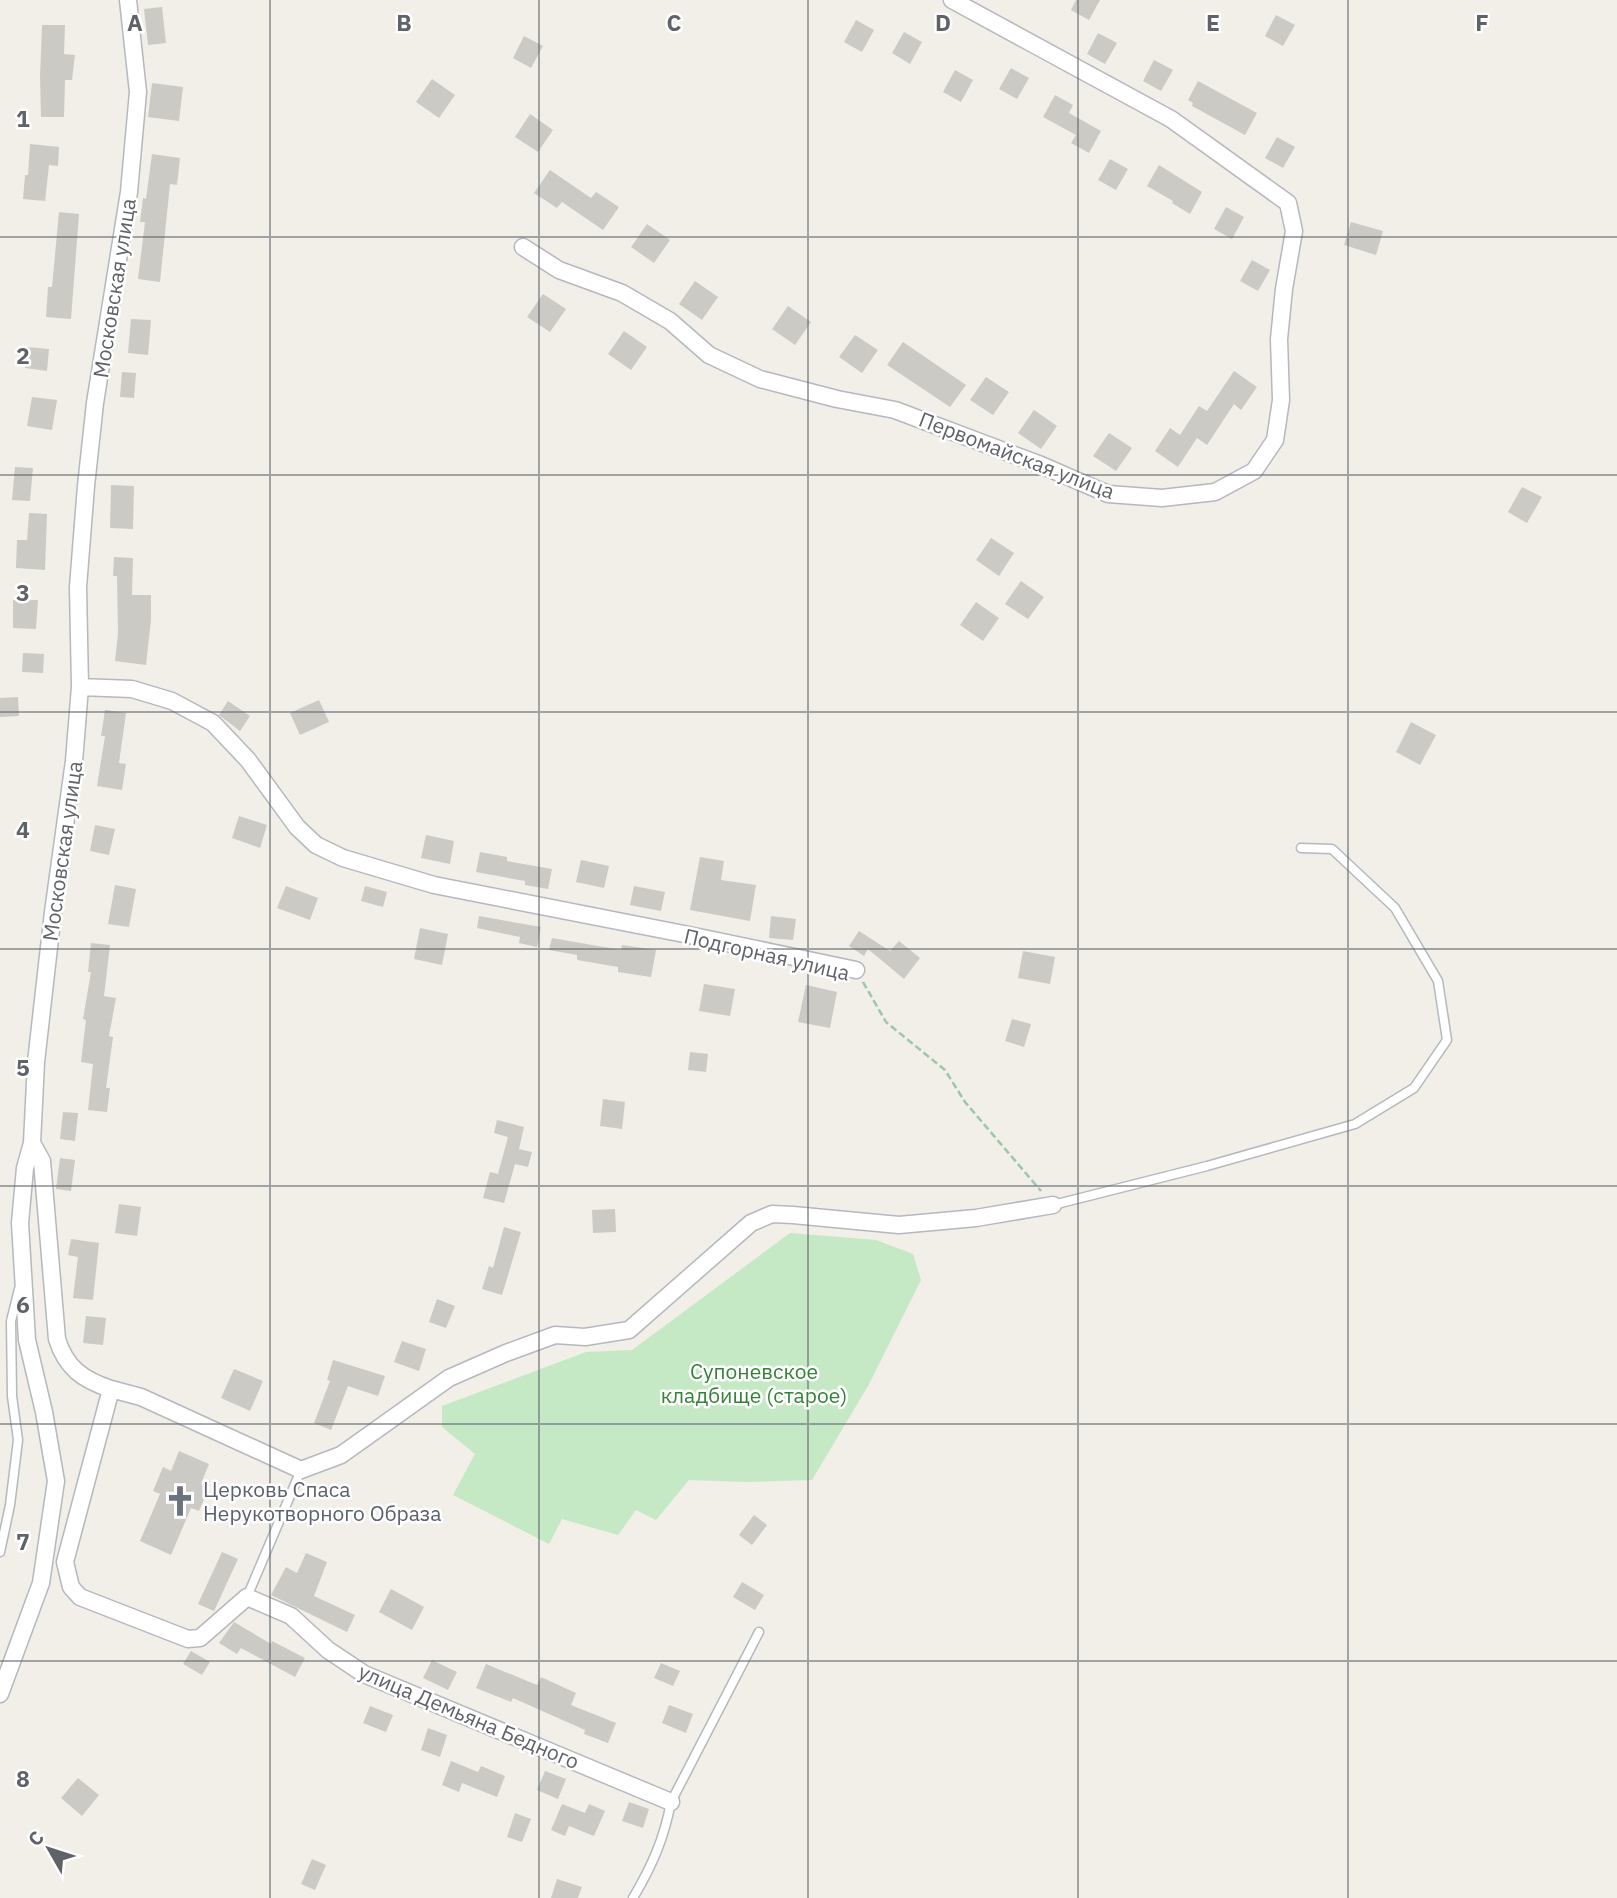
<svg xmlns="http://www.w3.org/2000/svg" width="1617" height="1898" font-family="'IBM Plex Sans',sans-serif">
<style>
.green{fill:#c5e8c5}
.building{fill:#cccac5}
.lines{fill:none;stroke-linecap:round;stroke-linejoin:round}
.service-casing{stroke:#b5b8bc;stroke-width:11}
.minor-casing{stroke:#b5b8bc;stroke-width:19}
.path{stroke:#9cc7a9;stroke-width:2.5;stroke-dasharray:7 3.5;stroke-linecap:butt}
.service{stroke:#fff;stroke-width:8}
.minor{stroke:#fff;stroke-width:16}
.grid{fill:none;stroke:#5f6368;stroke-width:2;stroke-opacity:0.55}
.labels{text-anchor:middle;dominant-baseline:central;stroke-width:5;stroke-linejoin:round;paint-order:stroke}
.street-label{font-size:21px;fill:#5f6368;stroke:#fff}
.park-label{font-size:21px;fill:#348238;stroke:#fff}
.worship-label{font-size:21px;fill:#5b616d;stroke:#fff;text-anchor:start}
.grid-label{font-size:23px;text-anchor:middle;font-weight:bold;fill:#5f6368;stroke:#fff;stroke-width:5;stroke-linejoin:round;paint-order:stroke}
</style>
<rect width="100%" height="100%" fill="#f1efe8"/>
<path class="green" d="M790,1233l86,7 37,14 8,26 -53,106 -56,94 -64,2 -59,-2 -33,40 -20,-10 -18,25 -56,-16 -13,25 -96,-49 22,-41 -33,-27v-21l144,-54 46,-2z"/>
<path class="building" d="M1076,0h24l-11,20 -18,-10z
M162,7l4,36 -18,2 -4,-36z
M1276,15l19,10 -12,21 -18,-10z
M856,20l18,10 -12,22 -18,-10z
M42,25h23l-1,29 11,1 -3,25h-7l-1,37h-23l-1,-40z
M904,32l18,10 -12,22 -18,-11z
M1098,33l19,10 -12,21 -18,-10z
M524,36l19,10 -12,22 -18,-10z
M1154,60l19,10 -12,21 -18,-10z
M1011,68l18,10 -12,21 -18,-10z
M955,70l18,10 -12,22 -18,-10z
M432,79l23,16 -16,23 -23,-16z
M1198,81l59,32 -12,22 -53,-29 1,-3 -5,-3z
M152,83l31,4 -4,34 -31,-4z
M1055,95l18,10 -4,8 32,18 -12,22 -18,-10 5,-8 -33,-18z
M530,114l23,16 -15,22 -23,-15z
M1277,137l18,10 -12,21 -18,-10z
M30,144l29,3 -1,19 -9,-1 -4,36 -22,-2 2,-24h3z
M152,154l28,4 -3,27 -7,-1 -10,98 -22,-3 7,-57h-5l3,-24 3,1z
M1110,159l18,10 -12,21 -18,-10z
M1159,165l43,27 -12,22 -18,-11 1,-2 -26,-15z
M550,170l41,28 5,-6 23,15 -16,23 -41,-28 -5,6 -23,-15z
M1226,207l18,10 -12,22 -18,-10z
M59,212l20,2 -8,105 -25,-2 2,-30h4z
M1351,222l32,9 -7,24 -32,-10z
M647,224l23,16 -16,23 -23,-16z
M1252,260l18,10 -12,21 -18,-10z
M695,281l23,16 -16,23 -23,-16z
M543,294l23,15 -16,23 -23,-15z
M788,306l23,16 -16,23 -23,-16z
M131,319l20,1 -3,35 -20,-2z
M624,331l23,16 -16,23 -23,-16z
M855,335l23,15 -16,23 -23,-16z
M903,342l63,43 -16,22 -63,-42z
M27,347l22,2 -2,22 -22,-3z
M1234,371l23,16 -16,23 -7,-6 -27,41 -10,-7 -19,29 -23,-16 15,-23 10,7 19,-29 8,5z
M122,372l14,1 -2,25 -14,-1z
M986,377l23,15 -16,23 -23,-15z
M32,397l25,3 -5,30 -25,-4z
M1034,410l23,16 -16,23 -23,-16z
M1109,433l23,15 -16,23 -23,-15z
M15,467l18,1 -3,33 -18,-1z
M111,485l23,1 -1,43 -23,-1z
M1522,487l20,10 -15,26 -19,-11z
M29,513l18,1 -2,56 -29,-2 1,-28h10z
M991,538l23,15 -15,23 -23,-16z
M114,557l19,1 -1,37h19v25l-5,45 -31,-4 3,-28 -1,-57h-4z
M1021,581l23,16 -16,22 -23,-15z
M13,600h25l-2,29 -23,-1z
M976,602l23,16 -16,23 -23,-16z
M23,653l21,1 -1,19 -21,-1z
M18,697l1,19 -19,1v-19z
M319,700l10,22 -29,13 -10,-22z
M228,701l22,15 -10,15 -21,-16z
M105,710l21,3 -7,50 7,1 -4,26 -25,-4 8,-50h-4z
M1411,722l25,13 -16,30 -24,-13z
M239,816l28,9 -7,23 -28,-10z
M95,825l20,4 -6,26 -19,-4z
M426,835l28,6 -4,23 -29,-6z
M480,852l27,5v4l45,8 -4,20 -23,-4v-4l-49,-9z
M700,857l24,4 -3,19 35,5 -6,36 -60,-11z
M581,860l28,6 -5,22 -28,-6z
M115,885l21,4 -7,38 -21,-3z
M286,886l32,12 -8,22 -33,-12z
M365,886l22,6 -4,15 -22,-6z
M634,886l31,6 -4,19 -31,-6z
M479,916l62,11 -4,20 -18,-4 1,-6 -43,-9z
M771,916l25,3 -3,21 -24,-2z
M420,928l28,6 -6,31 -28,-6z
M859,931l31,20 9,-10 21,17 -16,21 -36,-30 -4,7 -15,-10z
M552,938l69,12 1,-5 34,5 -5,27 -33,-5v-5l-41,-7v-5l-28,-5z
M91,943l19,2 -6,51 12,2 -7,38 4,1 -7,51h4l-3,24 -19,-2 5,-46 -12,-2 5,-42 -3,-1 8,-47h-3z
M1023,951l32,6 -5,27 -32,-6z
M704,984l31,5 -5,27 -31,-5z
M806,985l31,7 -7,36 -32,-6z
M1012,1019l19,5 -7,23 -19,-6z
M690,1052l18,2 -2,18 -18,-2z
M603,1099l22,3 -3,27 -22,-3z
M63,1112l15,1 -3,28 -15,-2z
M497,1120l27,7 -5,22 13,3 -4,15 -13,-3 -11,39 -21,-5 7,-26 8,2 10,-37 -14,-4z
M60,1158l15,2 -4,31 -15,-2z
M119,1204l22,3 -4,29 -22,-3z
M615,1209l1,23 -23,1 -1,-23z
M504,1227l17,5 -19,63 -20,-6 7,-23 4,2z
M71,1239l28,4 -6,57 -20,-2 5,-41 -10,-2z
M437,1299l18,7 -9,22 -17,-6z
M86,1316l20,2 -3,27 -20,-2z
M402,1341l24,8 -7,22 -25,-9z
M333,1360l52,16 -7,20 -30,-10 -17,44 -17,-7 16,-42 -3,-1z
M234,1369l29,12 -13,30 -29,-13z
M179,1451l30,13 -8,20 8,4 -10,23 -8,-3 -20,47 -31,-14 20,-47 -7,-3 10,-24 8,4z
M754,1515l13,10 -15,20 -13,-10z
M222,1552l16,7 -24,52 -16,-7z
M306,1553l21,9 -13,34 41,19 -8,17 -76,-37 15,-28 11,6z
M742,1582l22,13 -9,15 -22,-13z
M391,1589l33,18 -12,23 -33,-18z
M234,1622l37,22 1,-3 33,17 -10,19 -54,-29 -4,6 -18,-11z
M191,1651l19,11 -8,13 -19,-11z
M432,1660l25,12 -9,18 -25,-12z
M661,1663l19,8 -7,15 -19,-8z
M486,1664l51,21 4,-8 35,16 -5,12 45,18 -8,20 -24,-9 1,-4 -72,-32 -2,4 -35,-14z
M669,1705l24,9 -7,19 -24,-10z
M370,1706l23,9 -7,17 -23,-9z
M428,1728l19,7 -7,22 -19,-7z
M451,1761l27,11 3,-6 24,10 -8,21 -35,-14 -3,9 -17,-7z
M545,1771l21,8 -8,20 -21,-9z
M78,1778l21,17 -17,21 -21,-18z
M629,1802l20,7 -6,19 -21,-7z
M562,1804l23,9 4,-9 16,7 -11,25 -25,-10 -4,10 -14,-6z
M515,1813l16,6 -9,23 -15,-5z
M312,1859l14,6 -11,25 -14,-6z
M557,1879l25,8 -4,11h-27z"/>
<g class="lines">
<defs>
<path id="service" d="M1053,1205l154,-39 148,-42 59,-36 33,-48 -9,-59 -43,-73 -63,-59 -31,-1
M0,1552l10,-47 8,-65 -6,-44 -1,-75 8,-32
M247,1597l54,-127
M633,1898c19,-32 31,-59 38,-96l88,-170"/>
<path id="minor" d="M523,247l36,23 63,23 48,28 39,34 51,24 77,20 58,11 146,55 67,29 54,4 53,-6 39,-21 21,-31 6,-40 -2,-61 5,-50 10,-58 -6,-28 -117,-84 -219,-119
M80,687l52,2 40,12 41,22 35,37 49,67 19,18 27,13 91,27 250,49 172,36
M32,1143l10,18 15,178c9,29 26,41 54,50l-46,173 6,25 9,10 108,42 12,-1 47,-41 44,19 37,34 36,24 307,128
M111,1389l30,8 160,73 40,-15 108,-77 57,-25 49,-18 30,2 44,-7 122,-107 21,-9 21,1 106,10 77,-7 77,-13
M0,1694l41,-111 15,-102 -12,-69 -17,-72 -7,-117 5,-55 7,-25 4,-81 17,-150 21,-151 6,-74 -2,-100 8,-101 9,-83 34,-211 9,-100 -10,-92"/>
</defs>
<use href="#service" class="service-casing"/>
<use href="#minor" class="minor-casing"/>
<path class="path" d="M863,982l23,40 59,48 20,32 76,89"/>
<use href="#service" class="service"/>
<use href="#minor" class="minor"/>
</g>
<path class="grid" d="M270,0v1898M539,0v1898M808,0v1898M1078,0v1898M1348,0v1898M0,237h1617M0,475h1617M0,712h1617M0,949h1617M0,1186h1617M0,1424h1617M0,1661h1617"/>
<defs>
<symbol id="church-bare" viewBox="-9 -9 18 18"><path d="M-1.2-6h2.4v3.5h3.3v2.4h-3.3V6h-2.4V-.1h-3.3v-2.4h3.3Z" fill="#6b7280" stroke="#fff" stroke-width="2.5" paint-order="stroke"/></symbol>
</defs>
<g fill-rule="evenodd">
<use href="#church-bare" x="158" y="1479" width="44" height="44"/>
</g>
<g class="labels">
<g class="street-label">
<text transform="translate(114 288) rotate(-81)">Московская улица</text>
<text transform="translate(1017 455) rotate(21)">Первомайская улица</text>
<text transform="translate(62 851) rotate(-82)">Московская улица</text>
<text transform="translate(767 954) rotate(13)">Подгорная улица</text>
<text transform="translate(469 1716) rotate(23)">улица Демьяна Бедного</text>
</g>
<g class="park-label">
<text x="754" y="1371">Супоневское<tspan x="754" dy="24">кладбище (старое)</tspan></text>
</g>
<g class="worship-label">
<text x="203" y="1489">Церковь Спаса<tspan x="203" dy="24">Нерукотворного Образа</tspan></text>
</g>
</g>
<g class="grid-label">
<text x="135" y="31">A</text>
<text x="404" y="31">B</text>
<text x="674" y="31">C</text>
<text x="943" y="31">D</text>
<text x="1213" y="31">E</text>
<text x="1482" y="31">F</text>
<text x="23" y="127">1</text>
<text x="23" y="364">2</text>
<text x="23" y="601">3</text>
<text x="23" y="838">4</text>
<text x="23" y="1076">5</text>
<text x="23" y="1313">6</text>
<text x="23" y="1550">7</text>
<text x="23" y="1787">8</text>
</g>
<g transform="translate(49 1849) rotate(309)" stroke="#ffffff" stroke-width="5" paint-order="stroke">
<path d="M0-5L12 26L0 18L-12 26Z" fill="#5f6368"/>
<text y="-10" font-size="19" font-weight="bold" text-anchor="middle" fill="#5f6368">С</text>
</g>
</svg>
